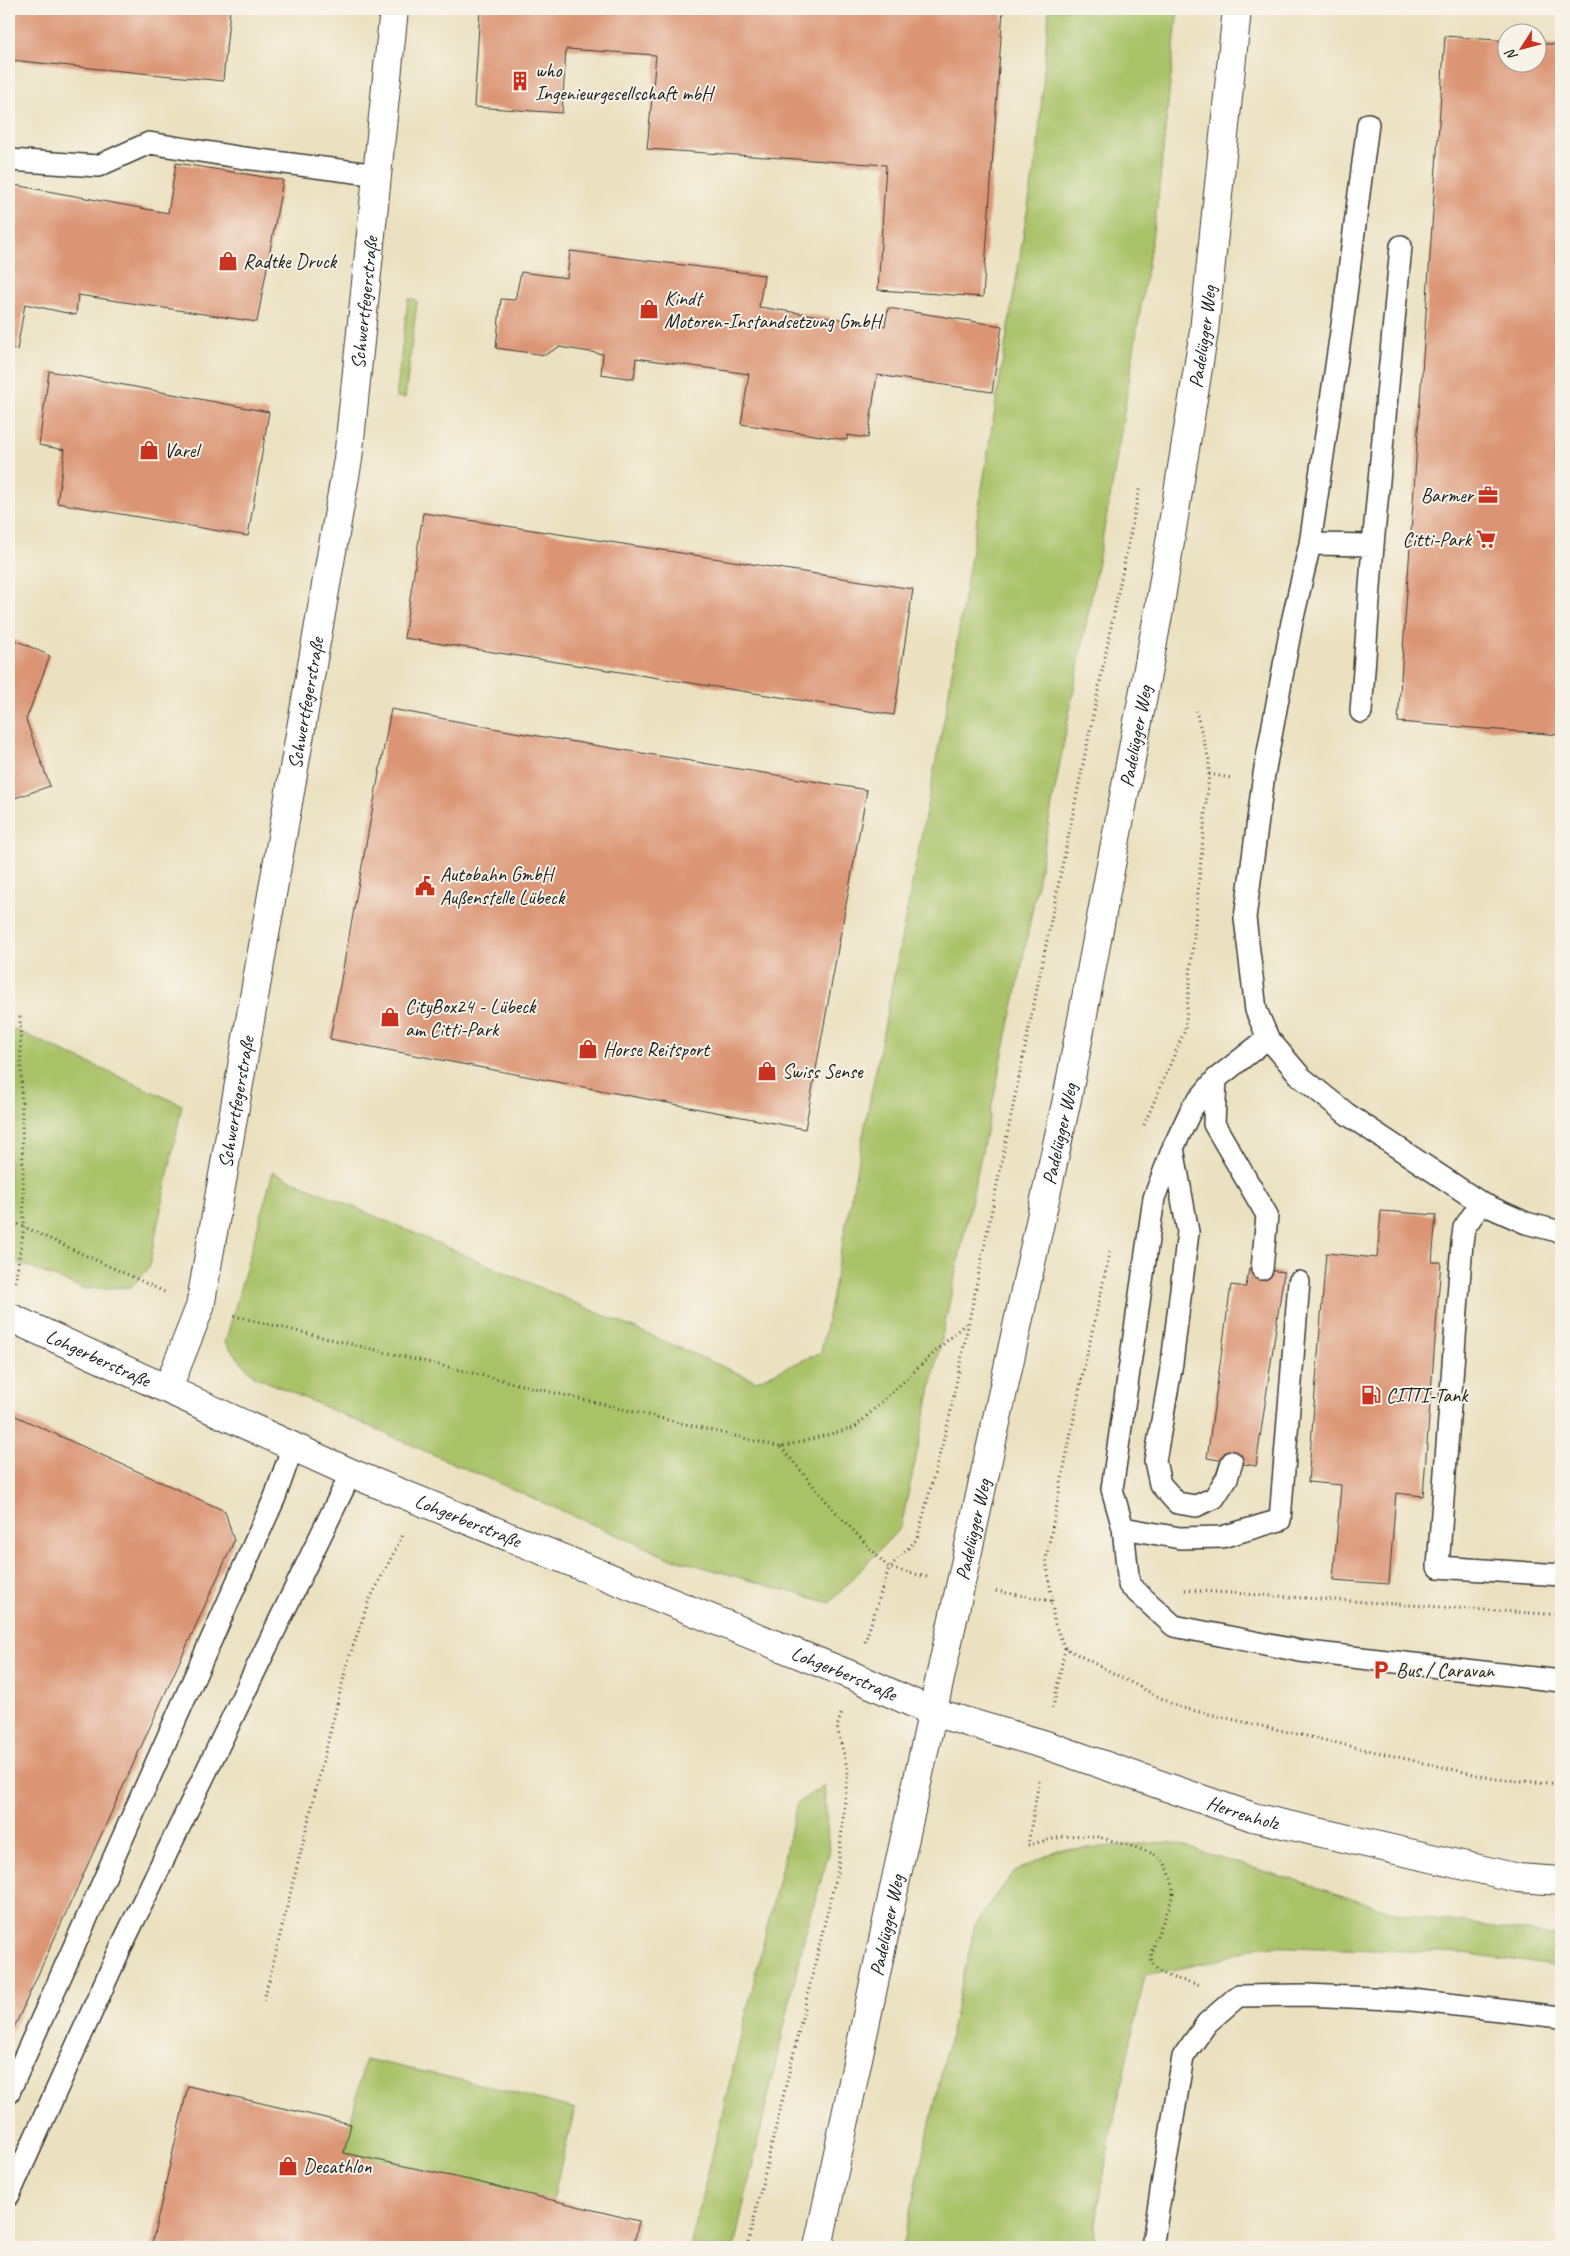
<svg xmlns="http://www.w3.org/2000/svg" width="1570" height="2256" font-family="Caveat,sans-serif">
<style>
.green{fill:#a9c268;stroke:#626f42}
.building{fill:#db9574}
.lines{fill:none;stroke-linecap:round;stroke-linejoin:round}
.service-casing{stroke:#3b3a35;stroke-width:24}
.minor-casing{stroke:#3b3a35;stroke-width:30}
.secondary-casing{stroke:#3b3a35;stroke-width:30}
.path{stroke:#3b3a35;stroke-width:3;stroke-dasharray:1 4;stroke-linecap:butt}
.service{stroke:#fff;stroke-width:21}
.minor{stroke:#fff;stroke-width:28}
.secondary{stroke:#fff;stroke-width:28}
.labels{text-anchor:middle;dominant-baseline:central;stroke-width:4;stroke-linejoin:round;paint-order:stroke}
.poi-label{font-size:20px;fill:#1c1c1c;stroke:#f7f3e8;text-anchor:start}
.street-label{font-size:20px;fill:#1c1c1c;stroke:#f7f3e8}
</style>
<rect width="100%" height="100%" fill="#f7f3e8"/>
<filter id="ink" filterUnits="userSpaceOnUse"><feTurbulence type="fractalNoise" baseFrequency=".02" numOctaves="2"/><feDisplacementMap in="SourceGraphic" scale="10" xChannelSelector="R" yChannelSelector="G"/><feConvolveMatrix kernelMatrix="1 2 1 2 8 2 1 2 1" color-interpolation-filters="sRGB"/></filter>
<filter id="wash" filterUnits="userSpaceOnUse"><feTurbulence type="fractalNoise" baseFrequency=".0096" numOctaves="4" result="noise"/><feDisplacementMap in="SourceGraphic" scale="20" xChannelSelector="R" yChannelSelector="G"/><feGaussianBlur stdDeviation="1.12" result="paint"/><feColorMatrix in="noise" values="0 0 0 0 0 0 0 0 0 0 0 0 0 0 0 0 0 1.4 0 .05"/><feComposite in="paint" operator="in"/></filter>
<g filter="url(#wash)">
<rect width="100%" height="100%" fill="#ebe1c0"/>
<path class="green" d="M1049,9h129l-21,198 -45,280 -92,488 -119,552 -71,76 -163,-46 -413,-181 -29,-33 48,-171 483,209 65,-29 125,-643 92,-564z
M408,299h7l2,3 -12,96 -9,-1z
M9,1027l173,78 -33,163 -18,19 -47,2 -75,-30z
M824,1785l5,68 -24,82 -71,312h-44l107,-444z
M1170,1842l236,73 155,21v31l-98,-14 -203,-7 -48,16 -67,13 -36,168 -17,104h-190l73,-322 38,-52 44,-23z
M365,2059l124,27 86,23 -23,92 -208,-48z"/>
<g id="blocks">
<path class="building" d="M9,9h221l-7,72 -214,-21z
M480,9h523l-20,288 -105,-7 8,-125 -239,-16 9,-94 -90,-6 -4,64 -88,-6z
M1445,36l63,5v21h30v-19l23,2v690l-163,-13z
M176,163l107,17 -26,142 -179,-27 -2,20 -51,-11 -8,46 -8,-3v-163l159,29z
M570,251l194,24 -5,32 126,19 3,-18 114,18 -10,66 -115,-17 -9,63 -21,-3v5l-106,-16 8,-50 -113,-16 -2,21 -33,-5 2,-20 -44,-7 -14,8 -49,-7 5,-49 14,1 6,-28 46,6z
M49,371l220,41 -21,124 -191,-33 8,-53 -26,-5z
M423,513l490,76 -19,126 -490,-77z
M9,637l41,19 -24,64 24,66 -41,14z
M391,709l129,24 347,57 -62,339 -475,-90z
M1381,1211l55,4 -4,47h9l-18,234 -27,-3 -7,91 -56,-4 8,-95 -33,-3 18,-229 51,5z
M1249,1268l35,4 -28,194 -49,-8 24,-173 15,2z
M9,1413l216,98 9,30 -225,498z
M188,2086l163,38 -7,29 125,27 170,41 -6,26h-482z"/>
</g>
</g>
<g filter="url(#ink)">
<use href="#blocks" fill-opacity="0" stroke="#3b3a35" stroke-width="1"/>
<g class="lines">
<defs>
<path id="service" d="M1368,124l-26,201 -32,219 -18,78 -28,152 -19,144 11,92 12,28 33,39 46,37 134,89 45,20 35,9
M9,160l89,6 51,-23 95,15 135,17
M1310,544l63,1
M1361,712l12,-167 28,-299
M1268,1038l-52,41 -24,29 -19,40 -19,50 -42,291 11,39 57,10 42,-1 58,-17 19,-238
M1216,1079l-2,45 53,91 -5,54
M1173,1148l15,84 -16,131 -17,98 5,23 17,19 19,3 18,-8 13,-20 5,-16
M1481,1203l-17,25 -2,15 -24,324 123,8
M1123,1528l6,57 45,41 126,25 261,30
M9,2092l266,-595 18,-51
M9,2195l112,-248 230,-474
M1152,2247l31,-190 24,-34 31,-27 69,-1 105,5 149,17"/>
<g id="minor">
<path id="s1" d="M9,1317l342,156 502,203 80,36 113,33 207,72 265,61 43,3"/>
<path id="s2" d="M168,1388l32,-81 148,-848 46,-450"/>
</g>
<g id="secondary">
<path id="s3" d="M818,2247l81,-382 168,-766 92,-489 45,-279 33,-322"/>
</g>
</defs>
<use href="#service" class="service-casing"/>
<use href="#minor" class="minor-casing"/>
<use href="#secondary" class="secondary-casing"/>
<path class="path" d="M1209,774l22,4
M1144,1125l41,-95 24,-256v-14l-13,-49
M9,1220l156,72
M15,1282l9,-55 -4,-214
M234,1316l547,131 73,-19 114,-107
M781,1447l51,61 57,60 38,9
M1185,1590l376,25
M996,1591l56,10 2,21 11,26 113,59 317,72 66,5
M1052,1601l-6,-42 37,-187 27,-120
M865,1642l24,-74 28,-29 32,-120 191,-933
M1053,1708l12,-60
M1039,1781l-11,64c20,-5 43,-12 64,-9 10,1 58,15 65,20 10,6 15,22 16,33 0,23 -29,60 -20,75 8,14 32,16 47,21
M264,2000l83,-336 21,-61 36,-70
M747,2247l91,-379 10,-97 -11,-44 5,-15"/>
<use href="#service" class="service"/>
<use href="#minor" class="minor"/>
<use href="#secondary" class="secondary"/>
</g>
</g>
<defs>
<symbol id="building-bare" viewBox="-9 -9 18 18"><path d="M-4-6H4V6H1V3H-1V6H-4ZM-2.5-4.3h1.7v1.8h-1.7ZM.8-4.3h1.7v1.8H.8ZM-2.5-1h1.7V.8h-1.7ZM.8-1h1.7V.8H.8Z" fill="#c8321e" stroke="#f7f3e8" stroke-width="2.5" paint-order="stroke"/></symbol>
<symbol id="shop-bare" viewBox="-9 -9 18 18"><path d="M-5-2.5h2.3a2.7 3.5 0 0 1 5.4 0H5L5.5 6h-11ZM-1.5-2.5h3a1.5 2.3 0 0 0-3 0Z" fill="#c8321e" stroke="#f7f3e8" stroke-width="2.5" paint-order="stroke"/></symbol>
<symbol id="office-bare" viewBox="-9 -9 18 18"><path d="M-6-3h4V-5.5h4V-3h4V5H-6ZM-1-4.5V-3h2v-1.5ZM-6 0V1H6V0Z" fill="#c8321e" stroke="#f7f3e8" stroke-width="2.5" paint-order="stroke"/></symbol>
<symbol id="supermarket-bare" viewBox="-9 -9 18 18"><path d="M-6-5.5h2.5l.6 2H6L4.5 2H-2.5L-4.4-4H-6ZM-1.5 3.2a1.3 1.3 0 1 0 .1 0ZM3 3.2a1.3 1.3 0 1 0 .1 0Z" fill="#c8321e" stroke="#f7f3e8" stroke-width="2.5" paint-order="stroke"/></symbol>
<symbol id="civic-bare" viewBox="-9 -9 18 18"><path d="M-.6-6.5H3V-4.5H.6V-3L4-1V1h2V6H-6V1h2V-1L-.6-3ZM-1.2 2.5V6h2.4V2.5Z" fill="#c8321e" stroke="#f7f3e8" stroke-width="2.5" paint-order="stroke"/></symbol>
<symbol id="fuel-bare" viewBox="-9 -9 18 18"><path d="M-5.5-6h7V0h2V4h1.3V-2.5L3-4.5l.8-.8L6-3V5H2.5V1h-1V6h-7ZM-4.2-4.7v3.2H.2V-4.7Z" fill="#c8321e" stroke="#f7f3e8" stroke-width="2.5" paint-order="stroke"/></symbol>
<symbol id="parking-bare" viewBox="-9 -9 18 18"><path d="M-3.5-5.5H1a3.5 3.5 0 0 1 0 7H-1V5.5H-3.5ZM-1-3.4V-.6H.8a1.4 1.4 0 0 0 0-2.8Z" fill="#c8321e" stroke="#f7f3e8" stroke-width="2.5" paint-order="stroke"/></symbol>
</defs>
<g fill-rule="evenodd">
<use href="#building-bare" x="506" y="67" width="28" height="28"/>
<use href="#shop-bare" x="214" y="247" width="28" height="28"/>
<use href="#shop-bare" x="635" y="295" width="28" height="28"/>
<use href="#shop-bare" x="135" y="436" width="28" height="28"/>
<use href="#office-bare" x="1474" y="481" width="28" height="28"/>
<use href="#supermarket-bare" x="1472" y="525" width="28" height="28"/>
<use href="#civic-bare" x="411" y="872" width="28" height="28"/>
<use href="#shop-bare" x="376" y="1003" width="28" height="28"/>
<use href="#shop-bare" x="574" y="1035" width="28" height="28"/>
<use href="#shop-bare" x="753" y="1057" width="28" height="28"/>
<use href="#fuel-bare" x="1357" y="1381" width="28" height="28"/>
<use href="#parking-bare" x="1367" y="1656" width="28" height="28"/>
<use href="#shop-bare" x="274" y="2152" width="28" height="28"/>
</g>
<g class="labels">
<g class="poi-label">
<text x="535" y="70">who<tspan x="535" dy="23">Ingenieurgesellschaft mbH</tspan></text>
<text x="243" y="261">Radtke Druck</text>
<text x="664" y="298">Kindt<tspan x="664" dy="23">Motoren-Instandsetzung GmbH</tspan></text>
<text x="164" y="450">Varel</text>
<text x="1473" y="495" text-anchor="end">Barmer</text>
<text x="1471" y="539" text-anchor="end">Citti-Park</text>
<text x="440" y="874">Autobahn GmbH<tspan x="440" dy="23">Außenstelle Lübeck</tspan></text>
<text x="405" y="1006">CityBox24 - Lübeck<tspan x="405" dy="23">am Citti-Park</tspan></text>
<text x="603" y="1049">Horse Reitsport</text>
<text x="782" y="1071">Swiss Sense</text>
<text x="1386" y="1395">CITTI-Tank</text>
<text x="1396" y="1670">Bus / Caravan</text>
<text x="303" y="2166">Decathlon</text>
</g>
<g class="street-label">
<text stroke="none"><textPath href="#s2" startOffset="1105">Schwertfegerstraße</textPath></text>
<text stroke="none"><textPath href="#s3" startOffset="1949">Padelügger Weg</textPath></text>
<text stroke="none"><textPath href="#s2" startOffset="700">Schwertfegerstraße</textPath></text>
<text stroke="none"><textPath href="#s3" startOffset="1544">Padelügger Weg</textPath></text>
<text stroke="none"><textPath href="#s2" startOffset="295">Schwertfegerstraße</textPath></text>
<text stroke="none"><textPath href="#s3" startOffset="1139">Padelügger Weg</textPath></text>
<text stroke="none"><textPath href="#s1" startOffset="98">Lohgerberstraße</textPath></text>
<text stroke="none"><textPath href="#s1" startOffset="502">Lohgerberstraße</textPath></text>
<text stroke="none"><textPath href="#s3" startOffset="734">Padelügger Weg</textPath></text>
<text stroke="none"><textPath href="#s1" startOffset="908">Lohgerberstraße</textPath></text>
<text stroke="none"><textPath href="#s1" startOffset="1331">Herrenholz</textPath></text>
<text stroke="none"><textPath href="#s3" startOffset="329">Padelügger Weg</textPath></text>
</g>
</g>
<rect width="1570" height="2256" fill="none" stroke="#f7f3e8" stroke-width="30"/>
<g transform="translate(1522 48) rotate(234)"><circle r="24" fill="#f7f3e8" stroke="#9f9d96"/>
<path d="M0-4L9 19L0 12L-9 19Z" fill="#c8321e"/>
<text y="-8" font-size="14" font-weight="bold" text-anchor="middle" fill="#1c1c1c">N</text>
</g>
</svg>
